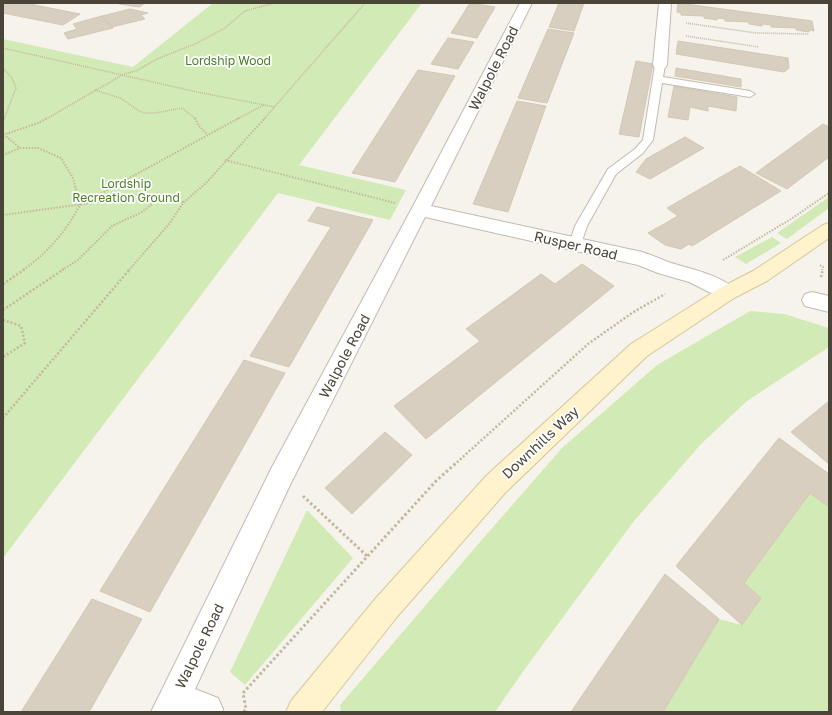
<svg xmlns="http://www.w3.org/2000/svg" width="832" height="715" font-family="'Golos Text',sans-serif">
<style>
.green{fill:#d2eab5}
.building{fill:#d8cfc1;stroke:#d3c7b4}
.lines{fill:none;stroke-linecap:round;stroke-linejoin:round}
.service-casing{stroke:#c2bbae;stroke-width:2}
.minor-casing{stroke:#c2bbae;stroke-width:2}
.secondary-casing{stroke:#d6c79b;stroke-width:2}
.path-far3{stroke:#c4b79f;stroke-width:1.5;stroke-dasharray:1 1;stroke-linecap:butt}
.path-far2{stroke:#c4b79f;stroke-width:2;stroke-dasharray:1.5 1.5;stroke-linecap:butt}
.path-far1{stroke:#c4b79f;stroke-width:2.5;stroke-dasharray:2 2;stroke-linecap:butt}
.path{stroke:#c4b79f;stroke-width:3;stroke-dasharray:2.5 2.5;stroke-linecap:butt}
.service{fill:#fff;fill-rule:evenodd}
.minor{fill:#fff;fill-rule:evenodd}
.secondary{fill:#fff3cd;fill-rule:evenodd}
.labels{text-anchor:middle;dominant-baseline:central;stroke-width:3.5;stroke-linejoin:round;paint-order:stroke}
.far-park-label{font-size:12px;fill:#4a7f2a;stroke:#fff}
.street-label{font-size:14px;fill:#4b4439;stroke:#fff}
</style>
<rect width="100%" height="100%" fill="#f6f3ec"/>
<path class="green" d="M213,3h209l-123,162 107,25 -16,30 -112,-27 -275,365v-519l130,28z
M829,197v11l-42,31 -10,-6z
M772,237l9,6 -35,21 -11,-7z
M750,311l34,3 45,14v19l-82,54 -46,43 -67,77 -110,149 -29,42h-154l-1,-7 140,-163 82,-94 95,-83z
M810,493l19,14v205h-166l56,-93 23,6 19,-27 -17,-15z
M307,510l46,48 -108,127 -15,-13z"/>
<path class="building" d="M3,3h22l55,11 -17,11 -60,-12z
M120,3h25l-6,4 -20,-3z
M470,3l25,4 -18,31 -26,-5z
M559,3h25l-10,28 -25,-4z
M678,3l134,18 2,10 -5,-1v2l-13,-2v-2l-25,-1v-2l-9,-1v2l-13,-2v-2l-24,-1v-2l-8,-1v2l-13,-2v-2l-23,-1v-2l-4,-1z
M130,9l18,4 -7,2 4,4 -33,8 -10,-11z
M102,16l11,12 -45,11 -4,-6 13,-4 -4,-5z
M548,29l26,4 -27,70 -29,-5z
M448,38l26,4 -16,27 -27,-5z
M678,41l110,17 1,10 -5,4 -108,-18z
M636,61l17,3 -14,73 -20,-3z
M676,68l65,11v8l-66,-11z
M418,70l37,6 -60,106 -43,-9z
M674,86l63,11 -1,14 -28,-5v5l-18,-4 -2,13 -20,-3z
M517,101l29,5 -38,106 -35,-8z
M823,124l6,3v30l-42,32 -31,-16z
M685,137l19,11 -54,31 -14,-7 10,-13z
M740,166l41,25 -89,55 -3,-2 -8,5 -16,-4 -17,-12 30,-17 -11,-8z
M317,207l56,13 -84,147 -39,-11 81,-129 -23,-6z
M582,264l32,22 -188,153 -32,-33 86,-65 -14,-12 75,-55 14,10z
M244,360l41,13 -135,239 -50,-21z
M829,401v63l-38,-32z
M385,432l27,23 -60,59 -27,-26z
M779,438l50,36v33l-19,-14 -66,90 17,15 -19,27 -66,-59z
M665,574l54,45 -56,93h-92z
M92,599l50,20 -53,93h-68z"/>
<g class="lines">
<defs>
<path id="service" d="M660,62l5,3 -2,12 87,14 5,3 -5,3 -88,-14 -9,57 -10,13 -27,21 -29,52 -7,21 -5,2 -5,-2 -1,-3 6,-18 33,-57 27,-20 8,-9 12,-75z"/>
<path id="minor" d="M520,3h12l-101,203 211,46c9,3 17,6 26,10 18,6 60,14 69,31l-3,5 -7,3 -38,-19 -31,-9 -20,-8 -213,-48 -135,268 -95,204 23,9 5,11 -1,3h-71l121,-245 139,-257z
M659,3h12l-4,62 -2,3 -5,1 -5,-1 -2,-3z
M812,292l17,4v16l-24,-6 -3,-6 3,-6z"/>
<path id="secondary" d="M829,223v15l-62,43 -33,17 -87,58 -142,137 -109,125 -74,94h-36l5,-11 85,-103 111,-123 144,-131 89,-56 33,-17 70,-46z"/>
</defs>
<use href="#service" class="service-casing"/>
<use href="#minor" class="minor-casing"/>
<use href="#secondary" class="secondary-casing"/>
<path class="path-far3" d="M686,23l70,10 53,1
M686,36l73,11
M3,48l194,44 78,15
M3,68l9,10 4,10 -12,31
M95,90l25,8 19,13 6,2h11l26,-5 14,11
M46,119l78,-45 12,-3 21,-12 40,-16 28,-15 20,-17 30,-8
M237,119l27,-14
M264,119l101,-116"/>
<path class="path-far2" d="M195,118l3,7 9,9
M3,120l1,-2
M3,135l35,-12 9,-5
M3,138l4,-1 13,11
M3,155l17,-7h18l23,10 12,20 7,27c-14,26 -32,48 -57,65
M225,160l170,43
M80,205l159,-87
M3,215l95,-13 42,-4 44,4
M723,260l68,-41 38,-26
M820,265l3,2 -1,3
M62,270l16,-10 34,-34 30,-14 15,-12
M129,270l40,-46 15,-22 22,-19 59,-65"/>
<path class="path-far1" d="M821,277l2,-8
M3,284l22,-15
M3,310l61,-41
M3,320l18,6 4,17 -22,14
M3,418l127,-149
M454,465l134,-121 44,-31 33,-19"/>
<path class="path" d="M303,496l64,60
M244,712l2,-3 -3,-16 193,-212 19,-17"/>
<use href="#service" class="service"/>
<use href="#minor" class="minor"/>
<use href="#secondary" class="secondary"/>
</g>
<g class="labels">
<g class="far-park-label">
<text x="228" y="60">Lordship Wood</text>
<text x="126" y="183">Lordship<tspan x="126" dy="14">Recreation Ground</tspan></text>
</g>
<g class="street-label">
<text transform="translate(493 68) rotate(-63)">Walpole Road</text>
<text transform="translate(576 245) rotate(13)">Rusper Road</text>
<text transform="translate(344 356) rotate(-62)">Walpole Road</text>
<text transform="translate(540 442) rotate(-43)">Downhills Way</text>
<text transform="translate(199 646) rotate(-64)">Walpole Road</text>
</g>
</g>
<rect width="832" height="715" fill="none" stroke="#4b4439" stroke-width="8"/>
</svg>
